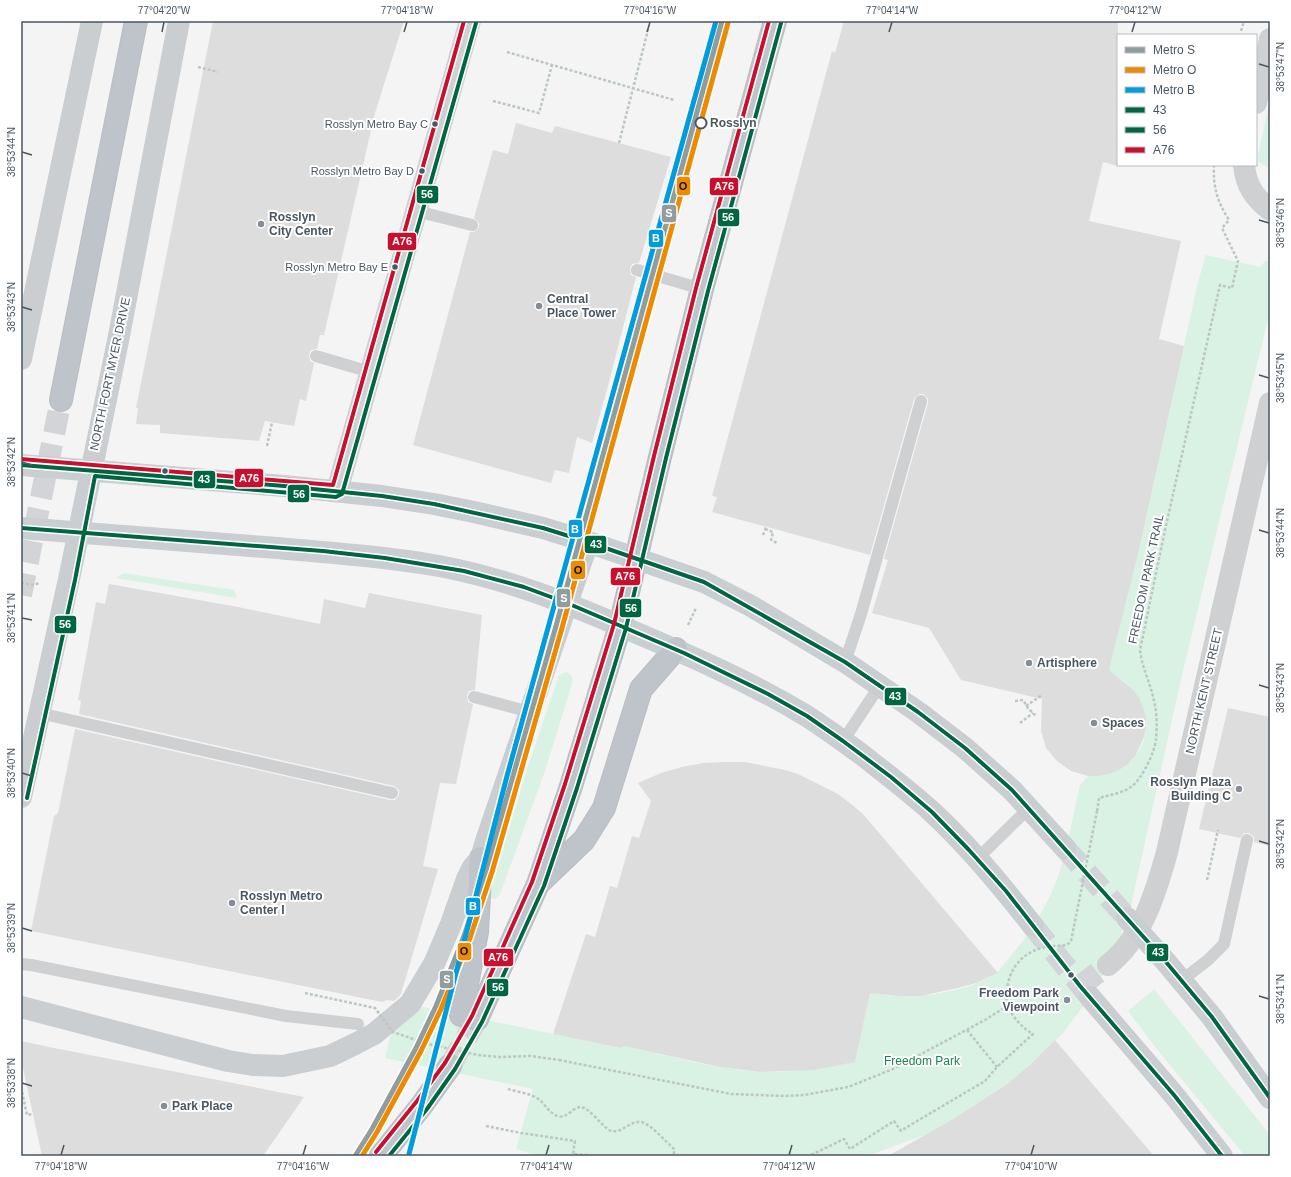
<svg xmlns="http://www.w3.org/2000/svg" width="1291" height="1177" font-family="Arial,sans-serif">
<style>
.green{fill:#d9f2e3}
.building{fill:#ddddde}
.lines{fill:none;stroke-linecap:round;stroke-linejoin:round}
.street-tunnel{stroke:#d2d4d7;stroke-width:22;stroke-dasharray:22 11;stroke-linecap:butt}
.primary-tunnel{stroke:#d2d4d7;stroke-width:22;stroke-dasharray:22 11;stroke-linecap:butt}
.highway-tunnel{stroke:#d2d4d7;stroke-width:22;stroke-dasharray:22 11;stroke-linecap:butt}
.highway-casing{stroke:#b9bec3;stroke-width:24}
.path{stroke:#bcc7c4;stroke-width:2.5;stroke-dasharray:3 2;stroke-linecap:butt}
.lane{stroke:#ced0d2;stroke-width:12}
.street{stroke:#ced0d2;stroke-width:22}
.primary{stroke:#caced1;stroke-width:22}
.highway{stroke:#bec4c9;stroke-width:22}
.path-bridge{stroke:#bcc7c4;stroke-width:2.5;stroke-dasharray:3 2;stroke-linecap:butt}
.bus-1-casing{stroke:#fff;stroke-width:7}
.bus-2-casing{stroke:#fff;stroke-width:7}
.bus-3-casing{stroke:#fff;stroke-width:7}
.bus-1{stroke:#006641;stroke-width:4}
.bus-2{stroke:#006641;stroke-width:4}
.bus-3{stroke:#c8102e;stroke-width:4}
.metro-1-casing{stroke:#fff;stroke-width:8}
.metro-2-casing{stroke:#fff;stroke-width:8}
.metro-3-casing{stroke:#fff;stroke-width:8}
.metro-1{stroke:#919d9d;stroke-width:5}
.metro-2{stroke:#ed8b00;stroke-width:5}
.metro-3{stroke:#009cde;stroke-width:5}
.ticks{fill:none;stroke:#4a5661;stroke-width:1.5}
.stop-dot{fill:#fff;stroke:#4a5661;stroke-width:2}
.bus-dot{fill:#4a5661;stroke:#fff;stroke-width:1.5}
.poi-dot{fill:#868d94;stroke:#fff;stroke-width:1.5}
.labels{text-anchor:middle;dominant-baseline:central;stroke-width:4;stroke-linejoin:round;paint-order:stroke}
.bus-label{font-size:11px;fill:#4a5661;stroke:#fff;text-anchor:end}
.stop-label{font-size:12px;font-weight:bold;fill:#4a5661;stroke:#fff;text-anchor:start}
.poi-label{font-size:12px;font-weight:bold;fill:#4a5661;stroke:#fff;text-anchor:start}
.street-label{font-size:12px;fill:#4a5661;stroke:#fff}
.park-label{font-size:12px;fill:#17864f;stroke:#fff}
.line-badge{stroke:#fff;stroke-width:1.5}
.badge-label{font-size:11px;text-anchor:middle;font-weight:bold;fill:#fff}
.pale-badge-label{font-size:11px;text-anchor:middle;font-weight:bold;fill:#111}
.neatline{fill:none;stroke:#4a5661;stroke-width:1.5}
.ticks-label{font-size:10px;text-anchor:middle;fill:#4a5661}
</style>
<rect width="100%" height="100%" fill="#f4f4f4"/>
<path class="green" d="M1270,100v69l-12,-8v-5z
M1206,255l54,12 5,-6h5v50l-88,364 -52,235 -12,34 -17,35 -11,18 -26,35 -33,32 -25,21 -53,34 -26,15 -60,22h-328l-23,-7 17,-60 -148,-31 14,-56 222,46 3,-2c45,10 91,23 137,26 32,1 62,-4 94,-10l15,-70c10,2 20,4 30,4 29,1 72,-6 96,-23 4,-3 7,-8 10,-11 22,-26 42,-56 53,-88 9,-29 14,-59 21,-89l8,-9c65,3 80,-78 20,-102l39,-162 51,-230z
M124,573l110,17 3,8 -122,-20z
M566,672c6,2 7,6 6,12l-27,87 -45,123 -4,5h-3l-3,-3 1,-6 37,-124 29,-85 2,-6z
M1154,989l116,146v21h-25l-89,-108 -28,-37z"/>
<path class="building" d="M213,21h191l-29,92 -51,222h-4l-3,14 -6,1 -2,4 1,7 4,2 -8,38 -6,-2 -6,27 -29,-5 -6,20 -99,-8v-8l-24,-1 2,-16h-2z
M844,21h274v145l-15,-4 -14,59 92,20 -22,98 25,7 -46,208 -29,116 24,20 6,8 4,9 3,11v10l-2,9 -8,18 -8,9 -9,6 -10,4 -11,2h-10l-17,-5 -14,-10 -11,-13 -5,-17 1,-32 -81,-19 -32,-52 -57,-15 16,-53 -4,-1 44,-156v-4l-2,-3 -3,-2h-4l-5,5 -44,156 -158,-43 5,-15 -5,-1 120,-445 3,2z
M516,123l36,10 3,-7 116,31 -32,106 -7,1 -2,4 1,7 5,2 -28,109 -16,57 -15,-6 -8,36 -14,-3 -4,13 -138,-38 57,-213h4l5,-5v-4l-5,-5 19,-68 15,4z
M109,584l129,23 82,17 4,-25 41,9 4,-15 113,22 -7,75 -6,1 -2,4 1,7 5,2 -17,80 -16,-1 -17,83 15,3 -37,125 -7,7 -7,-1 -5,2 -351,-71 23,-115 4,-3 17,-84 315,71h5l4,-5v-5l-5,-4 -315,-72 2,-13 -3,-1 18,-98 9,2z
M1228,708l42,9v129l-16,-4v-5l-5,-4h-5l-4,5 -41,-9z
M724,762h21l40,8 13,4 40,20 13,10 12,10 135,159 -22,10 -18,5 -38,8h-21l-29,-3 -15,69 -40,8 -55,2 -40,-5 -96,-21 -3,2 -68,-14 33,-100 9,3 15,-51 7,2 15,-52 7,2 12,-37 -13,-18 23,-10 21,-6 21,-4z
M1055,1040l99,116h-266l65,-37 53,-34 25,-21z
M21,1041l33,7 250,49 -41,59h-221l-21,-97z"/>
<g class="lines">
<path class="street-tunnel" d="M1080,986l28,-21"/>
<path class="primary-tunnel" d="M1065,848l62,70
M1033,926l57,71"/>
<path class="highway-tunnel" d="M21,595l40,-195
M450,1066l27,-47"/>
<defs>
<path id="highway" d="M61,400l75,-379
M540,882l44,-42 20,-32 37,-119 35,-40
M461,1015l16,-83 4,-74
M477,1019l61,-135 33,-98 49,-160 40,-169 42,-168 73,-268
M381,1156l41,-51 28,-39"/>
</defs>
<use href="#highway" class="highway-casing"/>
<path class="path" d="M1241,31l3,-10
M507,52l167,48
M198,67l20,5
M493,101l46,12 13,-48
M619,143l30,-117
M267,446l5,-24
M765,529l8,3 -2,8 6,3
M763,535l3,-8
M21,583l13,2 5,-2
M688,625l8,-17
M1015,701l8,-1 5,8 8,8
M1026,706l16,-11
M1020,723l13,-10
M1097,811l2,-13c11,-3 23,-5 32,-11 11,-8 24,-35 25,-48 1,-10 1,-24 -1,-33 -3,-20 -13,-37 -15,-56l25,-120 55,-245 12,3 6,-27 -16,-33 7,-8c-12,-19 -16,-33 -15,-55
M1207,880l11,-50
M967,1030l30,37
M559,1060l172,34 54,2 19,-1 44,-8 45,-18 92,-49 22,-14c7,12 14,21 26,28l-36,33 -12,14 -78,46 -6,4 -7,-10 -44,28 -6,-10 -35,17
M21,1087l6,28 6,-1
M508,1089c9,3 21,4 29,9 8,5 12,16 21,18 9,3 14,-8 22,-9 9,0 21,18 29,23 11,6 21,-10 32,-8 10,2 25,20 33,27v5
M486,1126l35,7 54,8 -2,13 28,2
M789,1156l2,-1 1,1"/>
<path class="lane" d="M416,211l56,14
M637,270l65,19
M316,356l54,16
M845,662l16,-48 60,-213
M474,697l56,15
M39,713l353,80
M843,741l37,-56
M977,859l52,-51
M21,964l10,1 255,51 72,8
M1182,980l26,-20 16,-16 23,-104"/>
<path class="street" d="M1256,103l14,-64
M1244,165c2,21 10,32 26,45
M337,491l133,-470
M1108,965c34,-26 48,-73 59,-113l103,-449"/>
<path class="primary" d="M21,359l71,-338
M21,465l263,21 98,10 52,8 40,8 69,16 45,14 116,40 47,24 94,56 73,50 47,36 47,42 53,58
M21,528c81,6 162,13 243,19 59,5 117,9 175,19 69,13 129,37 193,65 59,25 118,51 173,84 19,12 38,26 56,39 24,19 48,37 70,57 38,35 71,75 102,115
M21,797l48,-218 49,-238 61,-320
M1127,918l39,44 46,55 58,81
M1090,997l84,98 48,61
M21,1007l207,54 25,4 30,1 47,-10 23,-11 21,-11 36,-30 24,-40 17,-40 16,-45 6,-12 8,-9 6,-20 101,-296"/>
<use href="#highway" class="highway"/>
<path class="path-bridge" d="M305,993l70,15 18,24 35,12 50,11 22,2 31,-1 28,4
M1007,1006c-4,-33 14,-58 47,-60 7,-1 13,1 17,-5l26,-130"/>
<defs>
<path id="bus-1" d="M21,465l263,21 98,10 52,8 109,24 45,14 116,40 141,80 73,50 47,36 47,42 154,172 46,55 58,81
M21,528l302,23 62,7 79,13 60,16 43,16 117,50 84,41 39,22 36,25 48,36 41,35 37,38 37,41 74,95 94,109 48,61"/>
<path id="bus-2" d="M27,798l48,-218 20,-104 241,21 6,-3 134,-471
M389,1156l38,-47 28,-40 27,-47 62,-136 33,-98 49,-160 40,-170 42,-167 73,-268"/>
<path id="bus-3" d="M21,459l312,26 131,-464
M376,1152l41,-51 28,-38 27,-47 60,-134 33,-98 49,-160 40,-168 42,-168 73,-267"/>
</defs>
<use href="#bus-1" class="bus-1-casing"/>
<use href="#bus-2" class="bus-2-casing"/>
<use href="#bus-3" class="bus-3-casing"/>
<use href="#bus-1" class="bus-1"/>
<use href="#bus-2" class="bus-2"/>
<use href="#bus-3" class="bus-3"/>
<defs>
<path id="metro-1" d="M355,1156l17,-27 44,-81 20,-42 28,-70 22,-66 70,-244 166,-605"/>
<path id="metro-2" d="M362,1156l15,-24 44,-81 20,-42 29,-71 22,-66 70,-244 166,-605"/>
<path id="metro-3" d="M409,1154l98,-378 209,-755"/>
</defs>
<use href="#metro-1" class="metro-1-casing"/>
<use href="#metro-2" class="metro-2-casing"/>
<use href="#metro-3" class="metro-3-casing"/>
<use href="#metro-1" class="metro-1"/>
<use href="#metro-2" class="metro-2"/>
<use href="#metro-3" class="metro-3"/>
</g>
<path class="ticks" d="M162,32l2,-10M404,32l3,-10M647,32l3,-10M889,32l3,-10M1132,32l3,-10M1259,64l10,3M22,152l10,3M1259,220l10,3M22,307l10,3M1259,375l10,3M22,462l10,3M1259,530l10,3M22,618l10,2M1259,685l10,3M22,773l10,3M1259,841l10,3M22,928l10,3M1259,996l10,3M22,1083l10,3M61,1155l3,-10M303,1155l3,-10M546,1155l3,-10M789,1155l3,-10M1031,1155l3,-10"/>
<circle class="stop-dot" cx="701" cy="123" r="5.5"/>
<g class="bus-dot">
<circle cx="435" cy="124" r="3.5"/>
<circle cx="422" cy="171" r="3.5"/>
<circle cx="395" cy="267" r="3.5"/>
<circle cx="165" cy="471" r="3.5"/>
<circle cx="1071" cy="975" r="3.5"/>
</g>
<g class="poi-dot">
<circle cx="261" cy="224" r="4"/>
<circle cx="539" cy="306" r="4"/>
<circle cx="1029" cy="663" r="4"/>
<circle cx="1094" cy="723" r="4"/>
<circle cx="1239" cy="789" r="4"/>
<circle cx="232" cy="903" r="4"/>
<circle cx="1067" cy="1000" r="4"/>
<circle cx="164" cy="1106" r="4"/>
</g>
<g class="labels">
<g class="bus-label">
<text x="428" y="124">Rosslyn Metro Bay C</text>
<text x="414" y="171">Rosslyn Metro Bay D</text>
<text x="388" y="267">Rosslyn Metro Bay E</text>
</g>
<g class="stop-label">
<text x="710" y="123">Rosslyn</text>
</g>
<g class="poi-label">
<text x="269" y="217">Rosslyn<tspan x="269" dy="14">City Center</tspan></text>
<text x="547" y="299">Central<tspan x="547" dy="14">Place Tower</tspan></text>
<text x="1037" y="663">Artisphere</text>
<text x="1102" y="723">Spaces</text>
<text x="1231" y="782" text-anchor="end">Rosslyn Plaza<tspan x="1231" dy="14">Building C</tspan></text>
<text x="240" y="896">Rosslyn Metro<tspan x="240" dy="14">Center I</tspan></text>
<text x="1059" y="993" text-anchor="end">Freedom Park<tspan x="1059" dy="14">Viewpoint</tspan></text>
<text x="172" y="1106">Park Place</text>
</g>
<g class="street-label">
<text transform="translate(110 374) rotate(-78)">NORTH FORT MYER DRIVE</text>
<text transform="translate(1146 579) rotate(-78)">FREEDOM PARK TRAIL</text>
<text transform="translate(1204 691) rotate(-77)">NORTH KENT STREET</text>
</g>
<g class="park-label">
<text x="922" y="1061">Freedom Park</text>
</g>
</g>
<g class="line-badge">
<rect x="676" y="176" width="15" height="20" rx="4" fill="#ed8b00"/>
<rect x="709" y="177" width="30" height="19" rx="4" fill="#c8102e"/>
<rect x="416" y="185" width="23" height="19" rx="4" fill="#006641"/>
<rect x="661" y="204" width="16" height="19" rx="4" fill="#919d9d"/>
<rect x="717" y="208" width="23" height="19" rx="4" fill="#006641"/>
<rect x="648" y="229" width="16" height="19" rx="4" fill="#009cde"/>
<rect x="387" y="232" width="30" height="19" rx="4" fill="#c8102e"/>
<rect x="234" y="468" width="30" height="20" rx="4" fill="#c8102e"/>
<rect x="193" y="470" width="23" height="19" rx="4" fill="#006641"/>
<rect x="287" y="484" width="23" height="19" rx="4" fill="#006641"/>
<rect x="568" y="519" width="15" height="19" rx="4" fill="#009cde"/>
<rect x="584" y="535" width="23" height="19" rx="4" fill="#006641"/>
<rect x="570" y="560" width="16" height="20" rx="4" fill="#ed8b00"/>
<rect x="610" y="567" width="31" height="19" rx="4" fill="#c8102e"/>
<rect x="556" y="588" width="15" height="20" rx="4" fill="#919d9d"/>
<rect x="619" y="598" width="23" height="20" rx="4" fill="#006641"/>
<rect x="54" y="615" width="23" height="19" rx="4" fill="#006641"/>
<rect x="884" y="687" width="23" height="19" rx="4" fill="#006641"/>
<rect x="465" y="897" width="16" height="19" rx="4" fill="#009cde"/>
<rect x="457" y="942" width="15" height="19" rx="4" fill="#ed8b00"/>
<rect x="1146" y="943" width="23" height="19" rx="4" fill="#006641"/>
<rect x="483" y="948" width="31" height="19" rx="4" fill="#c8102e"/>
<rect x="439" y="970" width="15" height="19" rx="4" fill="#919d9d"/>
<rect x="486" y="978" width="23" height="19" rx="4" fill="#006641"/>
</g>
<g class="badge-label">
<text x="724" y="190">A76</text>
<text x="427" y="198">56</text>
<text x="669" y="217">S</text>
<text x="728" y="221">56</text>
<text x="656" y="242">B</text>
<text x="402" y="245">A76</text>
<text x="249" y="482">A76</text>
<text x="204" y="483">43</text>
<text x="299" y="498">56</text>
<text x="575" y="533">B</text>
<text x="596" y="548">43</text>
<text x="625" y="580">A76</text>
<text x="564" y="602">S</text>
<text x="631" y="612">56</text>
<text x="65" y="628">56</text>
<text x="895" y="700">43</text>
<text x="473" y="910">B</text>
<text x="1158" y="956">43</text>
<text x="498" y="961">A76</text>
<text x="447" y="983">S</text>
<text x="498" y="991">56</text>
</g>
<g class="pale-badge-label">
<text x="683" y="190">O</text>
<text x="578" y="574">O</text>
<text x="464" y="955">O</text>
</g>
<rect width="1291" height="1177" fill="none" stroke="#ffffff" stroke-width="44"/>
<rect x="1117" y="34" width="140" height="132" fill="#ffffff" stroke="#b7bbc0"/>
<rect x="1125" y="47" width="20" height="6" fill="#919d9d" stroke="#b7bbc0"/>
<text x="1153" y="54" font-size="12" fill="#4a5661">Metro S</text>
<rect x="1125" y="67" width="20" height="6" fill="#ed8b00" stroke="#b7bbc0"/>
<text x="1153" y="74" font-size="12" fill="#4a5661">Metro O</text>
<rect x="1125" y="87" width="20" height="6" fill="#009cde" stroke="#b7bbc0"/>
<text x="1153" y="94" font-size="12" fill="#4a5661">Metro B</text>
<rect x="1125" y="107" width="20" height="6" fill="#006641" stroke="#b7bbc0"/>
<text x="1153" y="114" font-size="12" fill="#4a5661">43</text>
<rect x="1125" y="127" width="20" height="6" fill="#006641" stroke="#b7bbc0"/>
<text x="1153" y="134" font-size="12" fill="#4a5661">56</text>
<rect x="1125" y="147" width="20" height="6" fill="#c8102e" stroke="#b7bbc0"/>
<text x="1153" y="154" font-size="12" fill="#4a5661">A76</text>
<rect x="22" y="22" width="1247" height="1133" class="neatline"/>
<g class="ticks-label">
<text x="164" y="14">77°04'20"W</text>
<text x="407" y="14">77°04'18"W</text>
<text x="650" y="14">77°04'16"W</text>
<text x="892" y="14">77°04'14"W</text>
<text x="1135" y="14">77°04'12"W</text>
<text transform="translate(1280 67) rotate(-90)" y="4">38°53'47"N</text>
<text transform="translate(11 152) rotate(-90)" y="4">38°53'44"N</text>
<text transform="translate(1280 223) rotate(-90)" y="4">38°53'46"N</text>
<text transform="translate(11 307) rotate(-90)" y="4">38°53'43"N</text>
<text transform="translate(1280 378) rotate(-90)" y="4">38°53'45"N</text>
<text transform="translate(11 462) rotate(-90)" y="4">38°53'42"N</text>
<text transform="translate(1280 533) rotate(-90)" y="4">38°53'44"N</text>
<text transform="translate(11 618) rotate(-90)" y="4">38°53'41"N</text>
<text transform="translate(1280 688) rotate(-90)" y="4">38°53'43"N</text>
<text transform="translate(11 773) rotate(-90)" y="4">38°53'40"N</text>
<text transform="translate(1280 844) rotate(-90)" y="4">38°53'42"N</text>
<text transform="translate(11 928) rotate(-90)" y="4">38°53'39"N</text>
<text transform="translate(1280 999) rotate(-90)" y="4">38°53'41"N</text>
<text transform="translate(11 1083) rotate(-90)" y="4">38°53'38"N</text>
<text x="61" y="1170">77°04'18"W</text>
<text x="303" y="1170">77°04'16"W</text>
<text x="546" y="1170">77°04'14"W</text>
<text x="789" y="1170">77°04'12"W</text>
<text x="1031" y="1170">77°04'10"W</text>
</g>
</svg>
